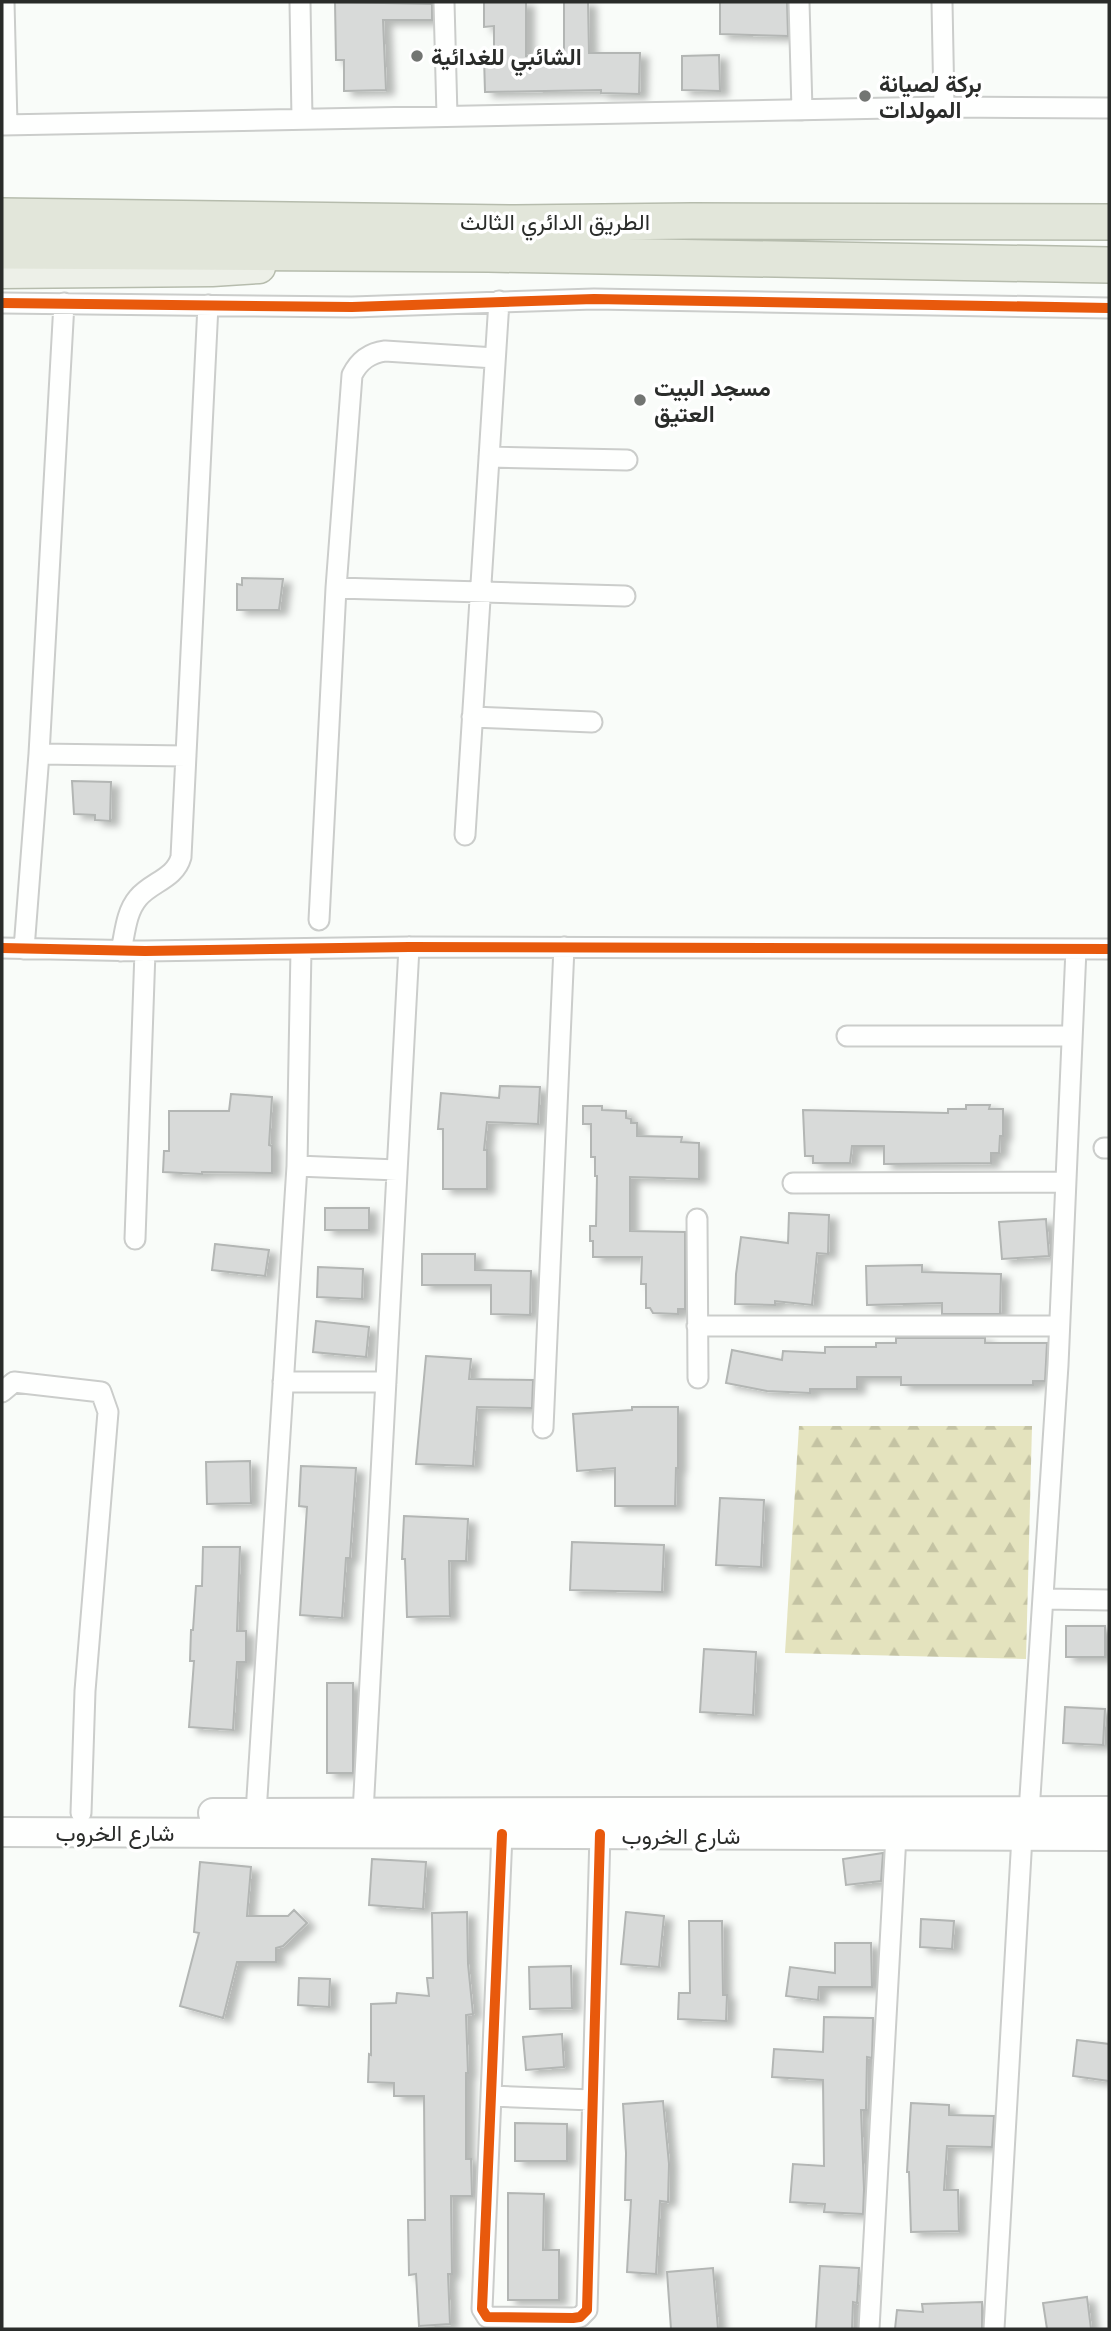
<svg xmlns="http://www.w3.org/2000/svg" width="1111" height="2331" font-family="'PT Sans',Vazirmatn,sans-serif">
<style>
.forest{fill:url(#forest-firs)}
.building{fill:#d8dad9;stroke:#b3b6b4;stroke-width:2;filter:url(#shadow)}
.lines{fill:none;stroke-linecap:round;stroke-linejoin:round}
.street-casing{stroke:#cbcdcb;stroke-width:23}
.secondary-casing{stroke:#cbcdcb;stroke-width:32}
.primary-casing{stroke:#b6bcad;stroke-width:35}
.highway-casing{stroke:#b6bcad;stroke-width:38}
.street{stroke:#fefffe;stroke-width:19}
.secondary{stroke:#fefffe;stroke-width:28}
.primary{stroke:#edf0e8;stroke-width:32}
.highway{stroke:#e2e6da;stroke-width:35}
.cycleway-casing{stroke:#fff;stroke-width:15}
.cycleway{stroke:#e8590c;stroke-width:10}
.poi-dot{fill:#727572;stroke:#fff;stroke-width:2.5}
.labels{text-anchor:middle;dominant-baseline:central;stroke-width:7;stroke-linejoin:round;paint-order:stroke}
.poi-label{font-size:23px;font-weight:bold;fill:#2a2c2a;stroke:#fff;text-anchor:start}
.street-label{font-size:23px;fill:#2a2c2a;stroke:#fff}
</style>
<defs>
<pattern id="forest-firs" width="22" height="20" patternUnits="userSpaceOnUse" patternTransform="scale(1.75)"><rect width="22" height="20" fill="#e4e3be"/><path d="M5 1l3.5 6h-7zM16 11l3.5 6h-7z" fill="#c4c3a3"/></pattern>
<filter id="shadow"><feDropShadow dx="8" dy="4.5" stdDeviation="3.5" flood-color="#0004"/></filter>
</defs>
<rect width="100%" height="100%" fill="#f9fcf9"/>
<path class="forest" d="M799,1426h233l-6,233 -241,-6z"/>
<path class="building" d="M335,2l97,2v16h-49l3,70 -42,1v-31h-8z
M484,2h42v54l38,-1v-53h24l1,51h51l-1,41 -38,-1v-3l-116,2 -1,-35h10v-31l-10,1z
M720,2h67l1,34 -68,-2z
M719,55l1,36 -38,-1v-34z
M242,578l41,1 -4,31h-42v-26l5,1z
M72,781l39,1 -1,39 -15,-1v-5l-21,-1z
M500,1086l40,1 -2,37 -51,-2 -3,28h3v39h-44v-60h-5l3,-36 58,5z
M231,1094l41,3 -3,48 3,1v27l-70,-1v2l-39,-2 1,-21h5v-40h60z
M966,1105h24l-1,4h14v27h-3l-1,17h-8v10l-107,1v-18h-32l-2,17h-37v-7h-8l-2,-46 145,3v-4h18z
M583,1106h19v4l24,1v7l5,1v4h6v13l45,1 -1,5 18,1v36l-69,-2v54l55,1v77h-7v5l-25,-1 -3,-5h-4v-24h-5l1,-27h-49v-16h-3v-15h6l1,-50h-2v-19h-4v-33h-8z
M325,1208h44v22h-44z
M789,1213l40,2 -1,39 -11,-1 -5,52 -37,-4v4l-40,-1 1,-30 5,-37 47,6z
M1046,1219l3,37 -47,3 -3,-37z
M215,1244l54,6 -4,26 -53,-6z
M422,1254h53v16l56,1 -1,44 -39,-1v-29h-69z
M922,1265v7l79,2 -1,40h-58v-11l-75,2 -1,-39z
M318,1267l45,2 -1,30 -45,-2z
M316,1321l53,6 -3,30 -53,-5z
M896,1338h89v5h62l-2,38h-12v4h-132v-8h-44v12h-47v4l-43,-2 -41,-8 6,-33 50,10 1,-9 42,2v-6h51v-4h20z
M426,1356l45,3 -2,20 64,1 -1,28 -55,-1 -4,59 -57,-2z
M632,1407h46v61h-2l-1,38h-60v-38l-38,3 -4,-57 59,-4z
M250,1461l1,42 -44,1 -1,-42z
M301,1466l55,2 -6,90h-4l-4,60 -42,-3 7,-108 -8,-1z
M720,1498l44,2 -3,67 -45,-2z
M404,1516l64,3 -2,42h-17l1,55 -43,1 -2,-58h-3z
M572,1542l92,3 -2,47 -92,-2z
M203,1547h37l-3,84h9v31h-9l-4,68 -44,-3 5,-66h-4l1,-31h2l3,-44h6z
M1066,1626h39v31h-39z
M704,1649l52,3 -3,63 -53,-3z
M327,1683h26v90h-26z
M1065,1707l40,2 -2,36 -40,-2z
M883,1853l-2,28 -35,4 -3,-26z
M372,1859l54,3 -3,47 -54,-4z
M200,1862l51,5 -4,49h41l6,-6 13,13 -24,23 -7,2v14h-39l-14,56 -43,-12 19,-73 -5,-1z
M467,1912l1,52 5,50 -7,1 2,58h-2v86h5l1,37h-21l1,78h-4l2,50 -31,2 -3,-52 -7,1 -1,-55h17l-1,-124h-30v-13l-26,-1 1,-28 2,1v-51l25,-1 1,-10 32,3 -2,-18h6l-1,-65z
M626,1912l38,4 -5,51 -38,-3z
M921,1919l33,2 -2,28 -32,-2z
M689,1921h33l1,74h4l-1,26 -48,-2 1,-26h11z
M835,1943h36l1,44h-53l-1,13 -32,-4 4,-29 45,6z
M571,1966l1,42 -42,1 -1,-42z
M299,1978l31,1 -1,28 -31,-2z
M824,2017l49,1 -1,40 -5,-1 -1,53h-5l3,79 -1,25 -39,-2 1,-8 -35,-2 3,-38 31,2 -1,-86 -51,-3 2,-28 49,3z
M562,2034l2,33 -38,3 -3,-33z
M1077,2040l32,4v37l-36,-5z
M663,2101l6,63 -1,38 -8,-1 -4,73 -29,-2 4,-72h-6l1,-47 -3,-49z
M911,2103l38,2v10l45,1 -2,31 -45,-1 -3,44h14l1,41 -48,1 -2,-60h-2z
M515,2123l52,1v37h-52z
M508,2193l36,1 -1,56h16v50h-51z
M820,2266l39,2 -2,35 -4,-1 -1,27h-36z
M713,2268l5,61h-47l-4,-57z
M1087,2297l4,32h-44l-4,-26z
M982,2302v27h-87l2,-19 26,2 -1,-8z"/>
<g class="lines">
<defs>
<path id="street" d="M4,2l3,123
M300,2l2,117
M444,2l3,114
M799,2l3,108
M942,2l2,105
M2,125l942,-18 165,1
M2,303l350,4 242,-8 515,9
M489,457l138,3
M336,588l289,8
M472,717l120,5
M39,754l147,2
M465,835l34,-534
M319,920l17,-332 16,-213c7,-14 17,-22 33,-24l110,7
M2,948l143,3 264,-4 700,2
M24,949l15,-195 25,-451
M121,951c4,-18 5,-39 17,-53 13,-16 37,-19 43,-41l27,-552
M847,1036h225
M1104,1148h5
M297,1166l100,4
M793,1183l272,-1
M697,1219l1,159
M135,1239l10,-288
M697,1326h362
M283,1382h103
M2,1392l12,-10 87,10 7,20 -23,279 -4,122
M543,1428l21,-481
M1044,1599l65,1
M1029,1812l29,-447 18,-416
M256,1813l41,-647 4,-217
M363,1813l46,-866
M502,1834l-20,475 5,8 86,1 7,-1 7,-7 13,-476
M491,2096l101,4
M869,2329l27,-494
M994,2329l28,-493"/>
<path id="secondary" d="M213,1813l896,-2
M2,1832l1107,4"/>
<path id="primary" d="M2,272l210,-2 47,-3"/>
<path id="highway" d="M2,216l513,7 177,-2 417,1
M2,251l486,3 621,11"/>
</defs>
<use href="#street" class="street-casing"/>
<use href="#secondary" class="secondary-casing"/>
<use href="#primary" class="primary-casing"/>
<use href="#highway" class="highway-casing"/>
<use href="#street" class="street"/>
<use href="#secondary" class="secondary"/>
<use href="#primary" class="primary"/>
<use href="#highway" class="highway"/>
<defs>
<path id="cycleway" d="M2,303l350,4 242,-8 515,9
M2,948l143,3 264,-4 700,2
M502,1834l-20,475 5,8 86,1 7,-1 7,-7 13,-476"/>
</defs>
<use href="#cycleway" class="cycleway-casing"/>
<use href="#cycleway" class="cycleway"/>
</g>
<g class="poi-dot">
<circle cx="417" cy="56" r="7"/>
<circle cx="865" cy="96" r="7"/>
<circle cx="640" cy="400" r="7"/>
</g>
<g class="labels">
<g class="poi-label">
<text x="431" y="56">الشائبي للغدائية</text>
<text x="879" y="83">بركة لصيانة<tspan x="879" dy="26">المولدات</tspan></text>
<text x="654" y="387">مسجد البيت<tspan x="654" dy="26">العتيق</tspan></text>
</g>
<g class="street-label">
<text x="555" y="221">الطريق الدائري الثالث</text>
<text x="115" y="1832">شارع الخروب</text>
<text x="681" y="1835">شارع الخروب</text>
</g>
</g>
<rect width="1111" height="2331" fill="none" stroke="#2a2c2a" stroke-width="7"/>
</svg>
